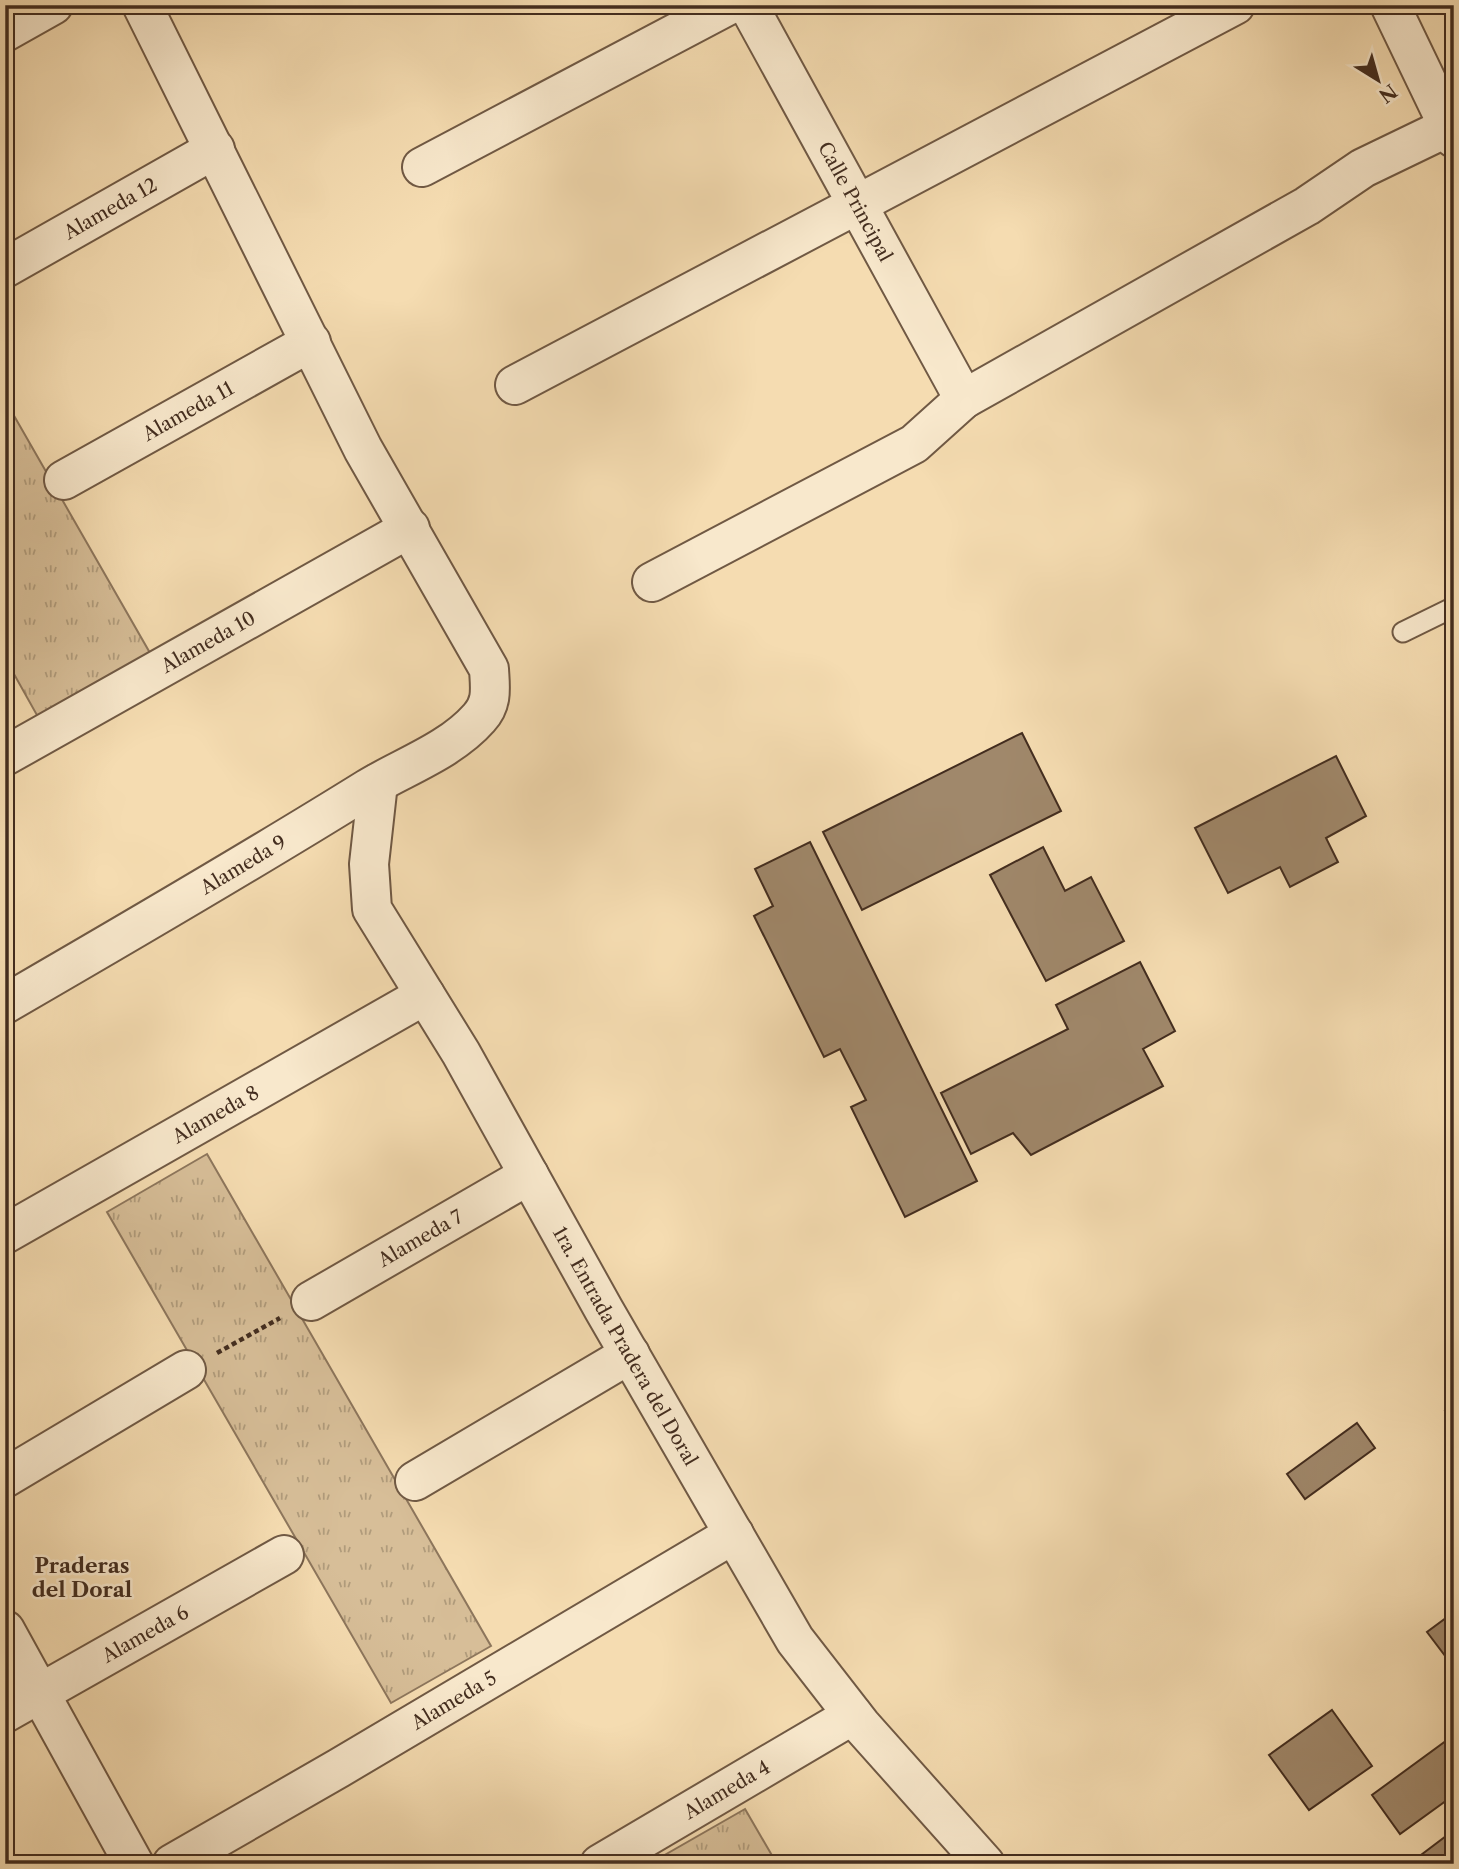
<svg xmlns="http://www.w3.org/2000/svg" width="1459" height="1869" font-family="'Libre Caslon Text',serif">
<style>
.grass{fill:url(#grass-tufts);stroke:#8d765c;stroke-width:2}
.building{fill:#a0886b;stroke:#432d1f;stroke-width:2}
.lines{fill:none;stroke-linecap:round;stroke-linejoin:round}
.lane-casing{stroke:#705944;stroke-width:23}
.street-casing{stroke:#705944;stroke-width:42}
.path{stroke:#432d1f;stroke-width:4.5;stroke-dasharray:5 3.5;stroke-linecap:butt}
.lane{stroke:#f8e8cc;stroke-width:19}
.street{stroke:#f8e8cc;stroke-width:38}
.labels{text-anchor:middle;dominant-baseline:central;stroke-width:5;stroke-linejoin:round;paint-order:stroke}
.street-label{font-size:19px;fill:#432d1f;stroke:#f8e8cc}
.neighbourhood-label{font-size:21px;font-weight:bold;fill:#432d1f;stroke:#f8e8cc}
</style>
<defs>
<pattern id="grass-tufts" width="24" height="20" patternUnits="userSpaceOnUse" patternTransform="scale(1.75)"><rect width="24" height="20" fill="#d7be98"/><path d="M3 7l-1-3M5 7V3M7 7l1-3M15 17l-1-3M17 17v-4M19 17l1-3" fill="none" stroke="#b09b7b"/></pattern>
</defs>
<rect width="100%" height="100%" fill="#f5dcb1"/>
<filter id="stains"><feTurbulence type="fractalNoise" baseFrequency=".00286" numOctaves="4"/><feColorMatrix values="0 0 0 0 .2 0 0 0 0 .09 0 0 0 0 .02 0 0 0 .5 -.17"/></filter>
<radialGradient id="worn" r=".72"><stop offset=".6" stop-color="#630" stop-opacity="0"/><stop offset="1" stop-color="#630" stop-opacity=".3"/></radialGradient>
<path class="grass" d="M5,400l145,253 -112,64 -33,-59z
M207,1154l284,492 -100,57 -284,-491z
M745,1809l32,55h-128z"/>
<path class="building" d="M1022,733l39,78 -199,99 -39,-78z
M1336,756l30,60 -40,22 12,24 -48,25 -10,-20 -52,26 -33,-65z
M810,842l167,339 -72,36 -54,-110 15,-7 -26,-51 -16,8 -70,-141 19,-10 -18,-37z
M1043,847l22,44 26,-14 33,64 -78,40 -56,-106z
M1140,962l35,69 -32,18 20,37 -132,69 -18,-22 -42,21 -30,-61 127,-64 -12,-24z
M1454,1404v20l-9,-13z
M1357,1423l18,25 -70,51 -18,-25z
M1454,1612v51l-2,2 -25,-33z
M5,1647l22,37 -22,12z
M1332,1710l40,56 -63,44 -40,-55z
M1454,1735v60l-54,39 -28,-39z
M1454,1830v34h-33l-4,-6z"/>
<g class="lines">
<defs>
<path id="lane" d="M1403,632l51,-25"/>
<g id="street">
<path id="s1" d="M748,5l216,394"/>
<path d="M1390,5l64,133"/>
<path d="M5,32l48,-27"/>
<path d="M422,167l307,-162"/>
<path id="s2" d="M5,268l210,-119"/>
<path d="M515,385l720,-380"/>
<path id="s3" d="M64,480l247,-138"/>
<path d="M652,582l262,-138 50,-45 343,-193 56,-38 85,-41"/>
<path id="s4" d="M5,756l405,-228"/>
<path id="s5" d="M378,783l-9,81 3,45 89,144 143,257 191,330 66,85 124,139"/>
<path id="s6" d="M5,1004c121,-70 243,-141 362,-215 36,-22 83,-38 112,-71 14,-15 11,-30 10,-49l-126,-220 -221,-444"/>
<path id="s7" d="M5,1234l420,-239"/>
<path id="s8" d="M311,1301l218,-126"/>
<path d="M5,1478l181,-108"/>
<path d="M415,1481l215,-127"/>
<path d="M5,1630l129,234"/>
<path id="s9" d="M5,1713l279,-158"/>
<path id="s10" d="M172,1864l167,-96 395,-234"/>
<path id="s11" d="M600,1864l253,-149"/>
</g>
</defs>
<use href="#lane" class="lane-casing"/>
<use href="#street" class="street-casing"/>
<path class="path" d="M217,1353l63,-35"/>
<use href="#lane" class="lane"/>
<use href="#street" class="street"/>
</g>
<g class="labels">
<g class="street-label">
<text stroke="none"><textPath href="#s1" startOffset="224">Calle Principal</textPath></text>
<text stroke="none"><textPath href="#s2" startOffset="121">Alameda 12</textPath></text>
<text stroke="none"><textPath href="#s3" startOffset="142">Alameda 11</textPath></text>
<text stroke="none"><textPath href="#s4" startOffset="233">Alameda 10</textPath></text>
<text stroke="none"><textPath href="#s6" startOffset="276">Alameda 9</textPath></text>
<text stroke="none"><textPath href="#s7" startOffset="242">Alameda 8</textPath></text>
<text stroke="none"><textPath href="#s8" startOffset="126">Alameda 7</textPath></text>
<text stroke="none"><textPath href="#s5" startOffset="632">1ra. Entrada Pradera del Doral</textPath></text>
<text stroke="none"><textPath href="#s9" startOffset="161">Alameda 6</textPath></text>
<text stroke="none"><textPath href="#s10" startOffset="326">Alameda 5</textPath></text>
<text stroke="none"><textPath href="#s11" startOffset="147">Alameda 4</textPath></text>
</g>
<g class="neighbourhood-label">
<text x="82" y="1565">Praderas<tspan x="82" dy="24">del Doral</tspan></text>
</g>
</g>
<rect width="1459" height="1869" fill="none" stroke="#f5dcb1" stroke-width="28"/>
<rect x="7" y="7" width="1445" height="1855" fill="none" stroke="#432d1f" stroke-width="3.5"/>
<rect x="14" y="14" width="1431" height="1841" fill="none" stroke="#432d1f" stroke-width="2"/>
<g transform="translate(1378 80) rotate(143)" stroke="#f8e8cc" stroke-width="5" paint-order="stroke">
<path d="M0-5L12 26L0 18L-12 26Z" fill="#432d1f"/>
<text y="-10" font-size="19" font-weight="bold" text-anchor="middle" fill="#432d1f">N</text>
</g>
<rect width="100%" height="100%" filter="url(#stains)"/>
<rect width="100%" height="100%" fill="url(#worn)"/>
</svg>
